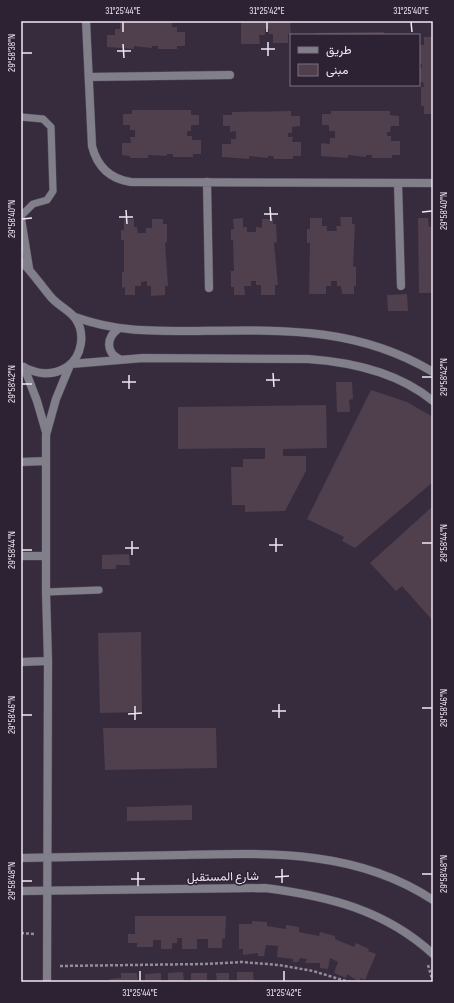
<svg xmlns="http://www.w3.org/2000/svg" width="454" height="1003" font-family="'Sofia Sans Condensed',Vazirmatn,sans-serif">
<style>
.building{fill:#503f4d}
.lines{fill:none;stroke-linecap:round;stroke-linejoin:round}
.service-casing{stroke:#544a5a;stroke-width:8}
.minor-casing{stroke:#544a5a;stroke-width:9}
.tertiary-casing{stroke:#544a5a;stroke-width:9}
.path{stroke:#958c9a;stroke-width:2.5;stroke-dasharray:3 2;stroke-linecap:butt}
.service{stroke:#817f89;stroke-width:7}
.minor{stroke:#817f89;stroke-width:8}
.tertiary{stroke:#817f89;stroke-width:8}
.ticks{fill:none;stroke:#efe8f3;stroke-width:1.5}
.labels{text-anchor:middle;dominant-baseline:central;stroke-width:3;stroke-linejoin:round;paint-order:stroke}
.street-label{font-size:12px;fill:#efe8f3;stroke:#2d2233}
.neatline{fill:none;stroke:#efe8f3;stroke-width:1.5}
.ticks-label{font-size:10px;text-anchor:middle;fill:#efe8f3}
</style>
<rect width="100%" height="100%" fill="#372c3d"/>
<path class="building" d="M120,21h56v2h-4v4h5v5h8v14h-8v3h-19v-3h-6v2l-18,-2v3l-27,-2v-12h8v-6h5z
M241,21h49l1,13h-3v9h-15v-9h-4v-5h-4v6h-6l1,9h-19z
M384,32l1,3h-70v-2z
M424,37h9v77h-9v-8h-3v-19h3l-1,-5h-3v-14h2v-4h-3v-19h5z
M132,110h59v5h8v10h-8v6h-4v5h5v4h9v14h-8v3h-20v-3h-6v2l-19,-1v3h-18v-2l-8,-1v-12h9l-1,-6h5v-7h-5v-5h-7v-11h9z
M291,111v5h9v10l-8,1v6h-4v4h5l-1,5h9v14h-8v3h-19l-1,-3h-5v2l-19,-2v3l-27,-2v-13h9v-5h5v-8l-6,1v-6h-7v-11h9v-3z
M331,111h59v4l9,1v10h-8l-1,6h-3v4h4v5h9v14h-8v3h-20v-3h-6v2l-18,-2v3l-27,-2v-13l9,1v-6h5v-7h-6v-6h-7v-11h9z
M340,217h12v7h3l-2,42 3,1v19h-2v8h-12l-1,-8h-4v-5h-6v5h-5v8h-17l1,-51h-3v-14h3v-11h12v8h5v5h10l-1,-5h5z
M243,218v9h4v5h9v-5l6,1v-9h11v5h3l1,18 -3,1 4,42h-3v10h-14v-10h-5v-4h-5v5h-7l1,9h-11v-8h-3v-16h3l-1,-31h-2v-11h3l-1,-10z
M418,218h10l1,9h4v66h-14z
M124,219h10v8h3l1,6h8v-5h6v-9h11v5h4v18l-2,1 3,43h-3v9l-14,1v-10h-4v-5l-6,1v4h-6v9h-10v-8l-3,1v-16h2v-32h-3v-10h3z
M407,294l1,17h-20l-1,-16z
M336,382h16l1,17 -4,1 1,12h-13z
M371,390l36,12 26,15v65l-78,66 -13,-7 2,-4 -37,-18z
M326,405l1,43 -44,1v7h23v15l-21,40 -40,1v-7h-13l-1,-38h12v-8h22v-11l-87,1v-42z
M433,506v115l-31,-35 -6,5 -26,-28z
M129,554l1,11h-14v4h-14v-14z
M141,632l1,80 -42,1 -2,-80z
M103,728h113l1,40 -112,2z
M192,805v15l-65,1v-14z
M135,916h91l-1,22 -3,1v9h-14v-9h-11v10h-15v-11h-5v5h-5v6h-11v-9h-8v7h-16v-4h-9v-9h7z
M252,921l15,1v4l19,3v-4l13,2v5l20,4 1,-4 15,4v3l19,8 2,-4 13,6 -1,2 8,3 -11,26 -4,-2 -2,4 -12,-8 -1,4 -12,-5 4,-11 -8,-4 -2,11 -8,-1v-5h-15l2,-4 -7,-1 -2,4h-5v-3l-16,-2 1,-11 -12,-1 -2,11h-6v-3l-15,2v-6h-4v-25h13z
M183,972l1,10h-16v-9z
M237,972h16l1,10h-17z
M121,973h16l1,9h-28v-3l11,-1z
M161,973v9h-16v-8z
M191,973h16v9h-16z
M216,973h13v9h-12z"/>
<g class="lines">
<defs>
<path id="service" d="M21,117l22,2 8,8 2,64 -6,9 -14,4 -12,12
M46,592l53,-2"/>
<path id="minor" d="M86,21l6,125c5,20 18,33 39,36l302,1
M89,77l141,-2
M207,182l2,106
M398,183l3,103
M75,317c41,15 77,14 119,14 86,-1 162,-5 239,41
M118,329c-12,9 -12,23 1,30
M71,364l72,-6 165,1c43,3 91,14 125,42
M24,367l13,34 9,31
M21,462l25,-1
M21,556h25
M21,662l27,-1
M47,982l1,-321 -2,-69v-157l10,-36 14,-34"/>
<path id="tertiary" d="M21,219l8,49
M21,261c11,11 19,23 29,35 7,9 19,14 25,22 11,15 7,39 -8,49 -16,10 -30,7 -46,-1
M21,858c53,-1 107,-2 160,-3 88,-2 175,-6 252,45
M21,891l244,-3c63,8 120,22 168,66"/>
</defs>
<use href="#service" class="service-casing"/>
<use href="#minor" class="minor-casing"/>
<use href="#tertiary" class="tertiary-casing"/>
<path class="path" d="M21,933l13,1
M428,965l5,17
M60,966l145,-2 37,-2 37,3 34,6 36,11"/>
<use href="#service" class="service"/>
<use href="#minor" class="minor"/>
<use href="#tertiary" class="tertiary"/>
</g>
<path class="ticks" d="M123,22v10M267,22v10M411,22l1,10M268,42v14M123,44l1,14M261,49h14M117,51h14M22,53h10M270,207l1,14M126,210l1,14M422,212l10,-1M264,214h14M119,217h14M22,219l10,-1M273,373l1,14M129,375v14M422,377h10M266,380h14M122,382h14M22,384h10M276,538v14M132,541v14M422,543h10M269,545h14M125,548h14M22,550h10M279,704v14M135,706v14M422,708h10M272,711h14M128,714l14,-1M22,715h10M282,869v14M138,872v14M422,874h10M275,877l14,-1M131,879h14M22,881h10M140,971v10M284,971v10"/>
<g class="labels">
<g class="street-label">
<text transform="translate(223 877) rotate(-1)">شارع المستقبل</text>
</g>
</g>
<rect width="454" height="1003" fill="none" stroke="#2d2233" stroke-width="44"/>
<rect x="290" y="34" width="130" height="52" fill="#2d2233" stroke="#7b7180"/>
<rect x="298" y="47" width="20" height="6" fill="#817f89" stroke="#7b7180"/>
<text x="326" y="54" font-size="12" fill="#efe8f3">طريق</text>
<rect x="298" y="64" width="20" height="12" fill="#503f4d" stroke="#7b7180"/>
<text x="326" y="74" font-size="12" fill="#efe8f3">مبنى</text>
<rect x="22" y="22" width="410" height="959" class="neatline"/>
<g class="ticks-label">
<text x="123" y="14">31°25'44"E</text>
<text x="267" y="14">31°25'42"E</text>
<text x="411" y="14">31°25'40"E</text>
<text transform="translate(11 53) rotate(-90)" y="4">29°58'38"N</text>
<text transform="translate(443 211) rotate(-90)" y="4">29°58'40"N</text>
<text transform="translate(11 219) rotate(-90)" y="4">29°58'40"N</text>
<text transform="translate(443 377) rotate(-90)" y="4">29°58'42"N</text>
<text transform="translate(11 384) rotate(-90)" y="4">29°58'42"N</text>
<text transform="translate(443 543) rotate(-90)" y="4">29°58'44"N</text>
<text transform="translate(11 550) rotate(-90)" y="4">29°58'44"N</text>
<text transform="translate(443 708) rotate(-90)" y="4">29°58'46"N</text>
<text transform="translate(11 715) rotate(-90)" y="4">29°58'46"N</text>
<text transform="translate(443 874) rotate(-90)" y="4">29°58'48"N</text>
<text transform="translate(11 881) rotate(-90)" y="4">29°58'48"N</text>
<text x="140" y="996">31°25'44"E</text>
<text x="284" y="996">31°25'42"E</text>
</g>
</svg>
